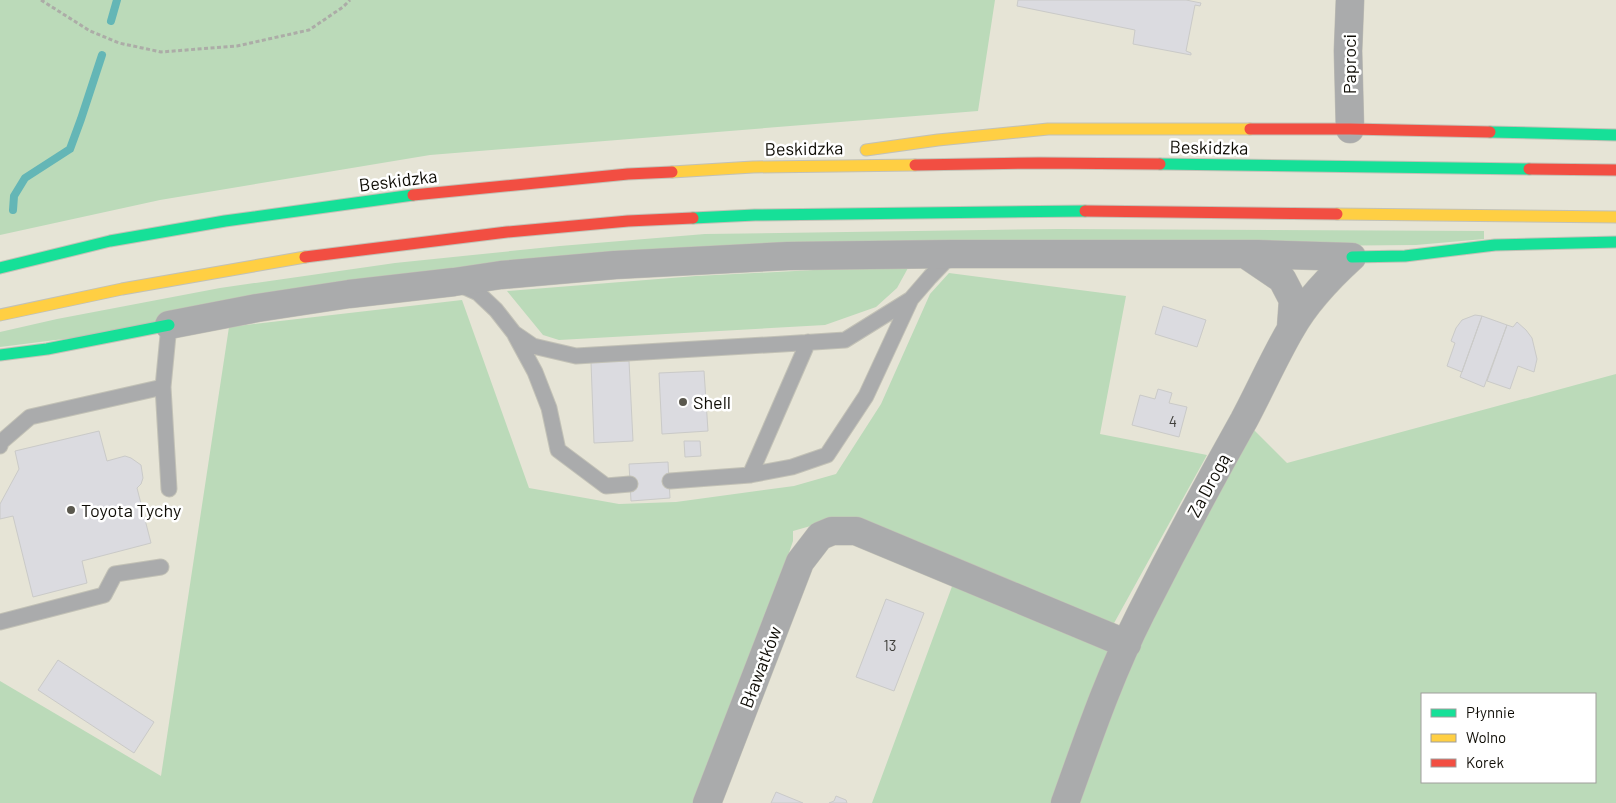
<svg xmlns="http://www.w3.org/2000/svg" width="1616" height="803" font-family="Barlow,sans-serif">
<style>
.grass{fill:#bbdab9;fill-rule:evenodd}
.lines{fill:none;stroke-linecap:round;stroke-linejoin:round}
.stream{stroke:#64b6b6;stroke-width:8}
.building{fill:#dbdbe0;stroke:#cacac8}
.lane-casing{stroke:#c2c1b6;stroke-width:17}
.street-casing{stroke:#c2c1b6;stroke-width:29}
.fast-casing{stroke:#c2c1b6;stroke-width:13}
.slow-casing{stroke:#c2c1b6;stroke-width:13}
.jam-casing{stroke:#c2c1b6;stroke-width:13}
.path{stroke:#acaca7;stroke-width:3;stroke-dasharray:4 2.5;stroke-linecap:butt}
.lane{stroke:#aaabac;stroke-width:15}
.street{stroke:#aaabac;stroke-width:28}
.fast{stroke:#16e098;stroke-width:11}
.slow{stroke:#ffcf43;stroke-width:11}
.jam{stroke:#f24e42;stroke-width:11}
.poi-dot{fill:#5a584e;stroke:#fff;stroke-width:2}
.labels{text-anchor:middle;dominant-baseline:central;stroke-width:5;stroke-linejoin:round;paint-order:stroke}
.number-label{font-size:15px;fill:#41403c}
.street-label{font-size:18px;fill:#0e0c05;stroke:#fff}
.poi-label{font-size:18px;fill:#0e0c05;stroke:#fff;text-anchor:start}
</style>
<rect width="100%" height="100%" fill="#e6e4d6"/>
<path class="grass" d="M0,0h995l-17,111 -548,44 -270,45 -160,35z
M1060,229l424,2v8l-68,6 -655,6 -761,96v-15l57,-13 163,-31 175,-25 165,-17 145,-12z
M908,268l-11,20 -21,19 -51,18 -266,15 -16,-5 -36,-44 189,-15 118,-6z
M949,273l177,23 -26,138 107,21 -94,170 -271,-108 -49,14v10l-89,262h-704v-122l161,95 68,-449 233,-27 67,188 90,16 57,-2 118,-16 42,-12 45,-70 49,-110z
M1616,374v429h-547l25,-69 154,-310 39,39zM1422,694h173v88h-173z
M954,581l164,70 -58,152h-188z"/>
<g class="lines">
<path class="stream" d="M111,21l6,-21
M13,210l1,-14 11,-18 45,-29 11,-30 21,-64"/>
</g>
<path class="building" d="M1018,0h168l15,3 -1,3 -5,-1 -9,46 5,2v2l-58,-11 2,-14 -118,-24z
M1163,306l43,14 -9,27 -42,-13z
M1475,315l7,1 -20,56 -15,-6 8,-23 -4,-2 5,-13 6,-8z
M1482,316l25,9 -23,62 -24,-10z
M1517,322l9,8 6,8 5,21 -3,13 -16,-6 -8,23 -23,-8 20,-56 6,2z
M629,361l4,80 -39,2 -3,-81z
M704,371l4,60 -46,3 -3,-61z
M1158,389l14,4 -3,10 18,4 -8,30 -47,-12 8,-30 15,4z
M99,431l8,30 18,-5 6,2 10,7 2,13 -2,6 -4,4 14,55 -69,18 5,22 -54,14 -20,-81 -13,3v-15l19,-35 -4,-18z
M684,441h16l1,15 -16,1z
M668,462l2,36 -39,3 -2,-37z
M886,599l38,14 -30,78 -38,-14z
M58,660l96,62 -20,31 -96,-63z
M776,792l27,11h-32z
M836,796l10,4 1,3h-18l5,-2z"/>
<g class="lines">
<defs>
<path id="lane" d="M458,284l20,9 18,17 18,23 19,13 43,10 207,-12 62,-4 66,-41 19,-22 22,-23
M515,335l20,37 14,36 9,42 48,36 24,-2
M163,387l6,102
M0,446l1,-4 29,-25 133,-30 6,-62
M750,475l58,-133
M670,481l80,-6 42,-8 35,-12 39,-59 45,-97
M0,622l104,-27 11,-21 46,-7"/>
<path id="street" d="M1350,129l-2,-78 2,-51
M1245,254l37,25 11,21 -2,28
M169,325l88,-17 92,-14 105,-12 47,-7 114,-10 173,-9 164,-2h305l95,3
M707,803l93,-241 20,-26 12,-5h24l271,113
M1065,803c23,-64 45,-129 76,-190 33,-65 67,-129 103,-193 16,-30 30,-62 47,-91 15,-27 38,-51 61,-72"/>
<path id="fast" d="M1490,132l126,3
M1160,164l369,5
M693,218l62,-3 330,-4
M1352,257l53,-1 90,-11 121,-3
M0,268l110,-27 115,-20 188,-26
M0,355l47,-6 122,-24"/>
<path id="slow" d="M866,150l72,-10 110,-11h202
M672,172l81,-5 162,-2
M1337,214l279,3
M0,315l122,-26 183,-32"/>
<path id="jam" d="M1250,129h100l140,3
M915,165l124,-2 121,1
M1529,169l87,1
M413,195l215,-21 44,-2
M1085,211l252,3
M305,257l202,-25 121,-11 65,-3"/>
</defs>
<use href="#lane" class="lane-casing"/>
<use href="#street" class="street-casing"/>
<use href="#fast" class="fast-casing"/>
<use href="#slow" class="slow-casing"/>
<use href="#jam" class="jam-casing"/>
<path class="path" d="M41,0l49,31 29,12 42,9 76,-6 72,-16 34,-23 7,-7"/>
<use href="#lane" class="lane"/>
<use href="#street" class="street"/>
<use href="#fast" class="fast"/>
<use href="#slow" class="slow"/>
<use href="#jam" class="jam"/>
</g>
<g class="poi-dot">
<circle cx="683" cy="402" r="5"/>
<circle cx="71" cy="510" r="5"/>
</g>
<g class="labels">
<g class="number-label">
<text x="1173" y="421">4</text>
<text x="890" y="645">13</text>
</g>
<g class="street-label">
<text transform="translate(1349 64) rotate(-90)">Paproci</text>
<text transform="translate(1209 147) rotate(1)">Beskidzka</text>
<text transform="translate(804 148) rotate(-1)">Beskidzka</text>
<text transform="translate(398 180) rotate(-7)">Beskidzka</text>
<text transform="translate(1208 485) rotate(-62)">Za Drogą</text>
<text transform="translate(760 667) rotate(-69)">Bławatków</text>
</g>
<g class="poi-label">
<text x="693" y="402">Shell</text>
<text x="81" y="510">Toyota Tychy</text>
</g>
</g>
<rect x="1421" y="693" width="175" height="90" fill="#ffffff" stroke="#9f9e9b"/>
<rect x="1431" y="709" width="25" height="8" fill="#16e098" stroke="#9f9e9b"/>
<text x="1466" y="718" font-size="15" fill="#0e0c05">Płynnie</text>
<rect x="1431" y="734" width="25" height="8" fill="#ffcf43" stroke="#9f9e9b"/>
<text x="1466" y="743" font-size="15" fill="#0e0c05">Wolno</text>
<rect x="1431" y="759" width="25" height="8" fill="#f24e42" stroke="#9f9e9b"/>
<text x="1466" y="768" font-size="15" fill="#0e0c05">Korek</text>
</svg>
